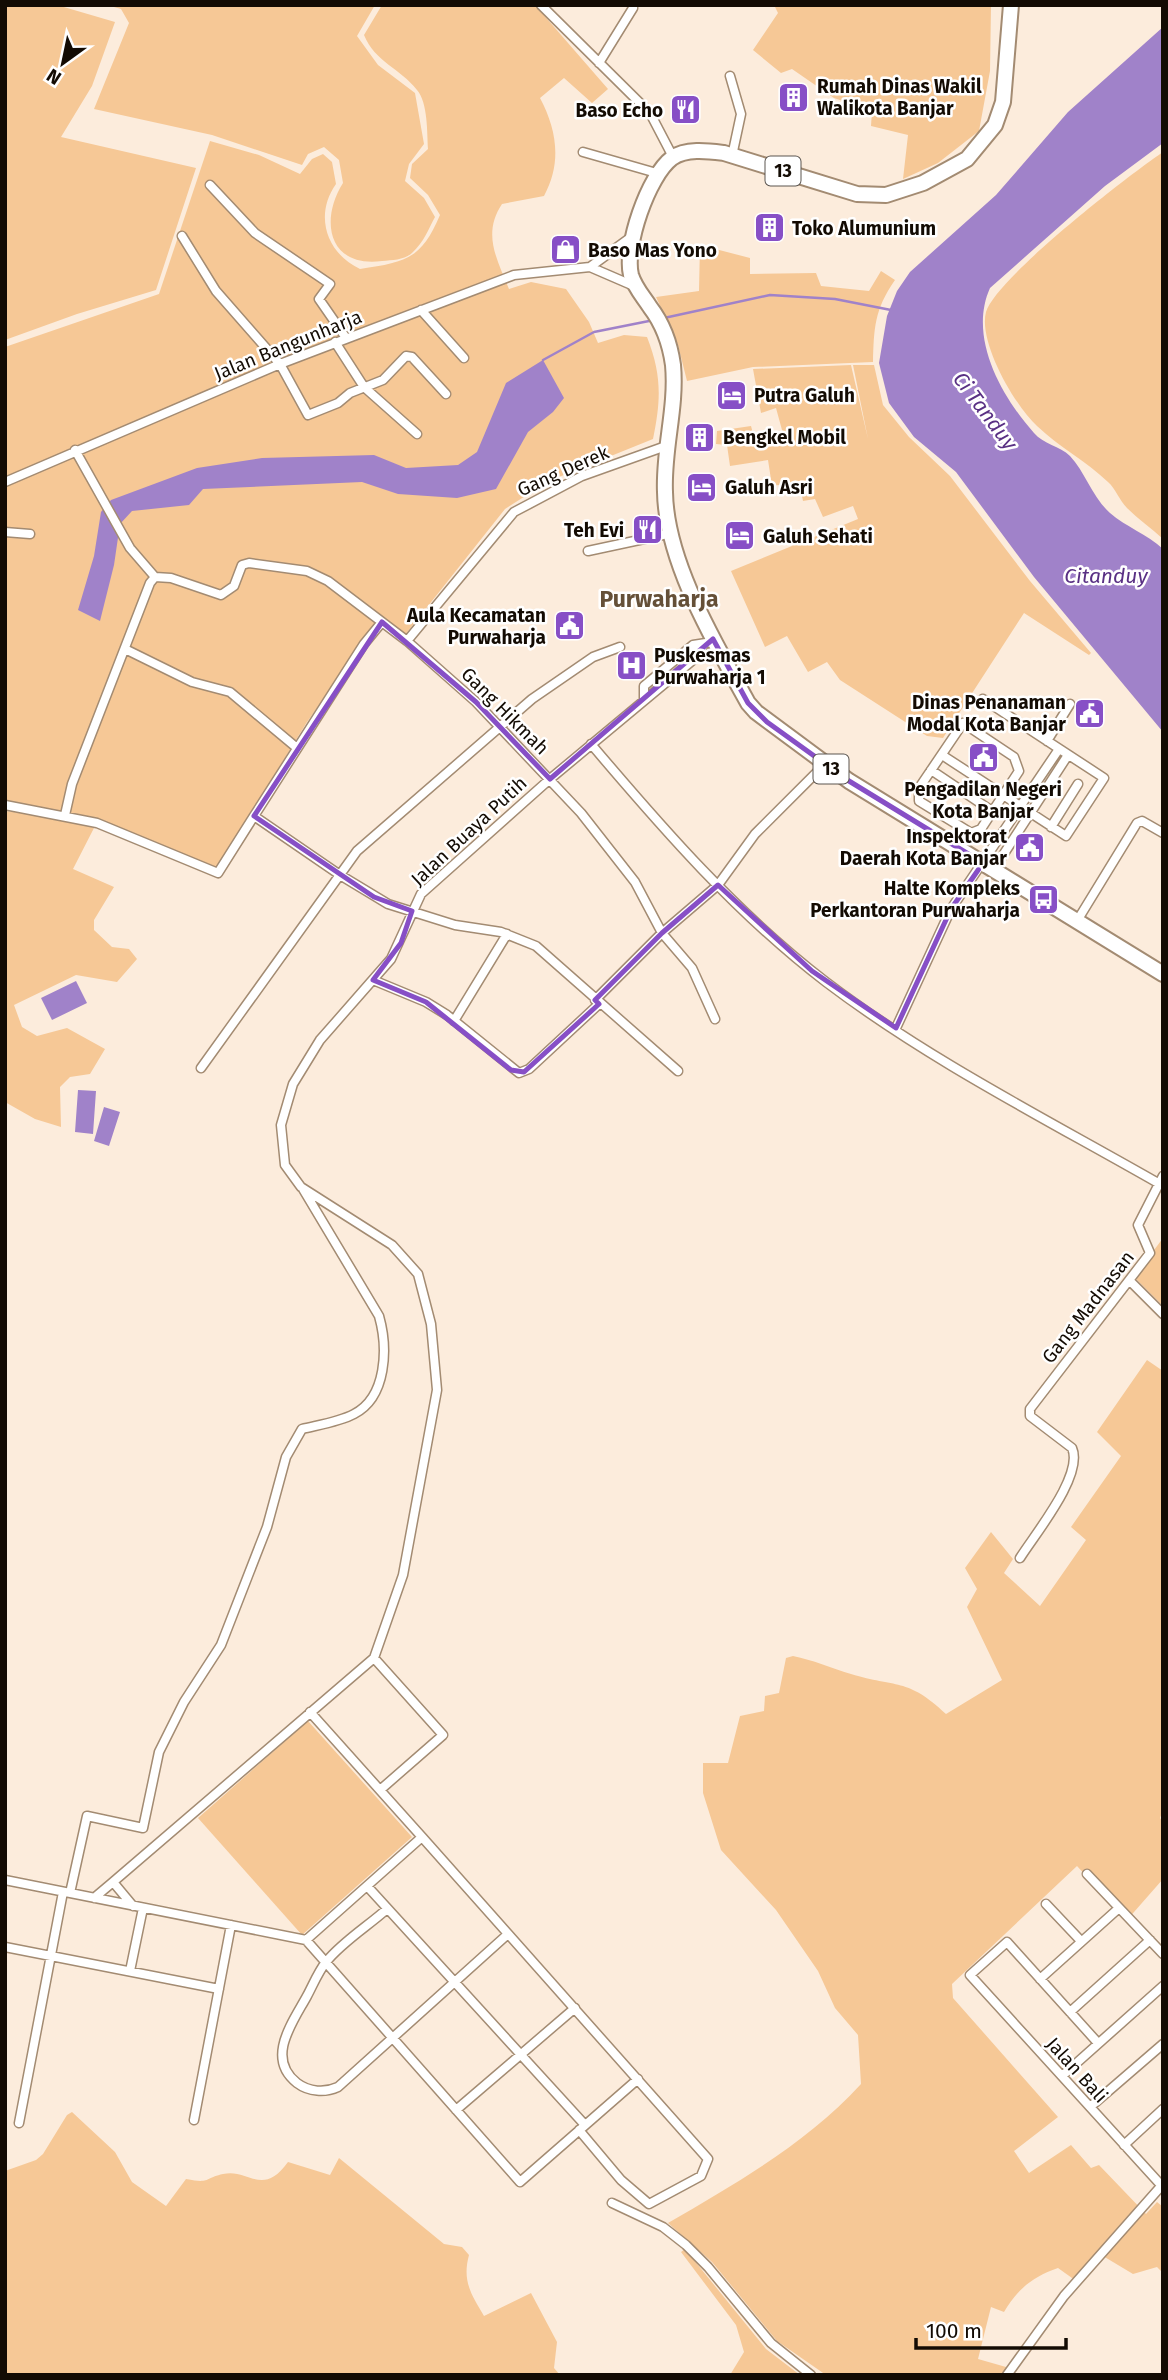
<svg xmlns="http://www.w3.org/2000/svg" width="1168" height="2380" font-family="'Fira Sans',sans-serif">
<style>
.green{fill:#f6c896}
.water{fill:#a082c9}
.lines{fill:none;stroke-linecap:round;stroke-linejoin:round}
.stream{stroke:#a082c9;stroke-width:2.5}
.minor-casing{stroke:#a38b72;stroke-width:11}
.trunk-casing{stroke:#a38b72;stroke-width:18}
.minor{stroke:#fff;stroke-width:8}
.trunk{stroke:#fff;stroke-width:14}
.marked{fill:none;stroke:#874fc6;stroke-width:5;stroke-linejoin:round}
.labels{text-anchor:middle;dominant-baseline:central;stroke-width:5;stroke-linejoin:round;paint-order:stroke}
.shield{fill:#fff;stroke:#5a544f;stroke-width:2}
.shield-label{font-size:18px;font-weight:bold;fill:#130b03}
.poi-label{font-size:19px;font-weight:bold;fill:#130b03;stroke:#fff;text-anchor:start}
.street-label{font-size:19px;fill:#130b03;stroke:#fff}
.water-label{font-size:21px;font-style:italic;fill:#593084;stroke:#fff}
.quarter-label{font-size:23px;font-weight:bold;fill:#655038;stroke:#fff}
</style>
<rect width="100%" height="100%" fill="#fcecdc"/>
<path class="green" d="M5,5h52l58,17 -23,64 -31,51 135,31 -40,122 -79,24 -72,26z
M107,5h268l-18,31 21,29 37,28 9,51 -15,20 -4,17 19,17 11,19c-7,13 -11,25 -23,36 -8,7 -19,7 -30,8 -53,7 -63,-40 -39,-78l-4,-23 -15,-13 -16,7 -6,11 -90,-30 -118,-26 35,-86 -8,-14z
M382,5h153l73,84 -16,14 -28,-25 -24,20c17,32 22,65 4,98l-42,8c-20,30 -5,55 7,85l22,-7 35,7 23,33 9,21 26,-8 23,2c15,38 14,63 6,102l-104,42 -44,28 -100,126 -23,-19 -75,106 -90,146 -119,-49 -93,-18v-454l154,-53 51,-153 49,14 41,19 12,-15 11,-5 9,8 4,22c-22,31 -10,69 24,85 45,-7 61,-9 80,-54l-12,-20 -18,-17 2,-14 16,-15c-1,-17 0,-46 -11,-59 -17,-22 -42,-28 -53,-55z
M774,5h217l-1,66 -11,60 -41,32 -35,16 5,-44 -37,-9 1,-15 -38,-13 -42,-29 -11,4 -28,-23 25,-37z
M1163,152v387c-12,-11 -25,-20 -36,-31 -8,-8 -11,-19 -19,-26 -22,-21 -49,-35 -71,-56 -22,-20 -59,-84 -51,-114 10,-34 143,-137 177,-160z
M700,245l50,13v16l66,-1 5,13 48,5 12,-20 14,9c-21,30 -21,49 -22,82l-120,5 -66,14 -9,-36 -22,-48 43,-6z
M851,365l17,74 -15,-74h21l9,40 26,32 41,39 80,105 61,72 -2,2 -65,-42 -81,125 -16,-2 -87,-56 -13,-18 -19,10 -21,-36 -22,11 -34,-76 127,-52 -5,-13 -30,11 -8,-18 -12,2 -4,-19 -27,4 -4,-26 -38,6 -3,-21 -11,-1 1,-13 34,-5 6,22 28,-7 -9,-33 -15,5 -8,-44z
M5,811l61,7 28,10 -21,41 41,18 -20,33v10l18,17 17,2 8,10 -20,23 -41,-7 -62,30 8,22 15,9 30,-8 38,21 -15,25 -20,3 -10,10 1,40 -26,-8 -30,-17z
M1163,1238v68l-29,-29z
M1147,1360l16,11v439l-3,8 3,4v57l-36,41 -50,-54 -125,118 1,14 105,119 -44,34 15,22 42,-28 20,23 8,-3 47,49 11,-12 6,5v66l-6,-6 -24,7 -30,-18 -24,27 -21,-15c-26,9 -40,21 -54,44l-13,-5 -13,52 28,8 1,8h-181l-49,-34 -65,-79 -44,-39c69,-40 139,-80 193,-139l-3,-49 -23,-27 -17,-37 -42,-61 -55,-60 -18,-57v-30h25l12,-47 24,-5 1,-15 14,-3 7,-35 7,-2c20,4 38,12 58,18 45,14 56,3 95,40l56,-34 -35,-73 10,-18 -12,-21 26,-36 22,27 -9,14 36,33 46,-66 -15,-13 50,-71 -24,-24z
M308,1721l104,116 -110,98 -104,-117z
M72,2112l43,40 17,30 34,24 20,-27c25,5 18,-1 37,-5 26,-6 39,24 65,-12l42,13 9,-17 105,86 18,3 7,8c-7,26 2,39 15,61l47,-23 26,49 -3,26 6,7h-555v-204l31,-11 7,-6 24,-39z
M685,2249l81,100 34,26h-70l14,-23 -8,-27 -55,-73z"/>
<path class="water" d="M1163,27v116l-58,43 -115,102c-22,49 11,108 44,145 9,11 26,13 36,23 15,16 23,42 40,57 16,14 37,21 53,36v183l-129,-155 -78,-105 -42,-35 -25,-34 -10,-40 8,-47 10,-25 13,-19 86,-77 72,-83z
M543,360l21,38 -11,14 -25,20 -32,57 -39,9 -59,-4 -36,-12 -159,7 -14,16 -57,6 -12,13 -6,41 -14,56 -22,-11 16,-54 7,-44 10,-12 86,-32 65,-10 112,-3 32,13 52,-3 19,-13 29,-69z
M76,981l11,22 -35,17 -11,-22z
M78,1090l18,1 -3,43 -18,-2z
M104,1107l16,5 -11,34 -15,-5z"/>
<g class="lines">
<path class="stream" d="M664,318l106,-23 65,4 56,11
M543,360l51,-28 60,-12"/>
<defs>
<path id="minor" d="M541,5l109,108 23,44
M599,63l34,-55
M730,76l11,38 -9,42
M583,152l77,22
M210,185l45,48 75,51 -11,15 27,39
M182,236l34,55 64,73 28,51 30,-12 12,-10 33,-13 23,-24 6,1 34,37
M590,267l44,19
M421,310l43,48
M335,342l29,45 53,47
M75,450l55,98 25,29
M5,482l275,-118 234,-89 76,-8 44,-32
M5,532l25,2
M588,551l84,-18
M155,577l16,1 50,17 13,-9 8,-21 7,-2 58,8 21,10 79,60 69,61 105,111 54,69 27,51 30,35 23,51
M407,641l107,-129 68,-36 84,-30
M125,649l67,33 38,10 67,56
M644,700v-14l49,-41 13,-2
M963,723l51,34 5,14 -38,58 -10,4 -52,-32v-13z
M1047,741l23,-37
M591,744c72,85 146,170 235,238 103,78 220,137 332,201
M942,755l124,81 38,-58 -121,-79
M931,770l61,41
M5,805l92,18 121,50 36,-57 86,59 48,29 67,21 46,7 35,14 142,125
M65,815l7,-31 78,-201 5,-6
M254,816l110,-172 18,-22
M1051,827l27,-43
M994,869l74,-114
M1077,921l60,-98 5,-2 21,12
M373,980l53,22 21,13 72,58 10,-4 70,-65
M595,1000l67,-67 56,-48 37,-51 69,-69
M454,1021l53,-87
M896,1028l55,-119 108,-160
M201,1068l156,-217 175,-152 61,-42 27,-10
M1130,1281l33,33
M1020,1558c15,-24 64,-83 52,-110l-42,-32v-7l120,-156 -12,-28 25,-49
M374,1658l69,77 -63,55
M310,1712l112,125
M1087,1874l76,80
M5,1880l301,60 214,242 118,-103
M367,1886l218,239
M70,1893l17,-77 56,12 16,-76 25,-50 37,-57 46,-118 19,-70 16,-28c16,-4 37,-7 52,-15 33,-17 34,-66 25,-98l-76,-127
M94,1898l19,-16
M1046,1904l35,37
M133,1906l-20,-24 261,-224 29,-83 34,-185 -6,-66 -13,-50 -26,-29 -91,-58 -16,-22 -4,-40 12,-41 27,-44 71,-81 30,-65 129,-115 149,-124 4,-9
M387,1909c-19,17 -45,33 -61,53 -8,10 -13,23 -19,34 -14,26 -42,62 -10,87 12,9 28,10 41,4l170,-153
M306,1940l116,-103 286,322 -7,17 -52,28 -28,-24 -42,-50
M5,1947l214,42
M130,1971l13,-63
M1040,1979l79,-71
M1070,2012l80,-72
M1098,2043l-91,-101 -37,33 191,210
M1062,2076l101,-90
M1090,2107l73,-63
M456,2110l119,-102
M194,2120l37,-195
M19,2123l44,-231
M1124,2145l39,-36
M612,2203l51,24 23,18 22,22 63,76 40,32
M1007,2375l57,-79 99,-112"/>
<path id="trunk" d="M1011,5l-8,97 -8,23 -28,34 -44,24 -37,12 -29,-1 -133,-41c-16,-2 -38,-5 -52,5 -24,18 -48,89 -41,117 4,13 12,21 19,32 13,17 20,36 23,58 4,43 -10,84 -8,127 1,70 50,151 83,211l8,9 93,69 314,193"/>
</defs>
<use href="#minor" class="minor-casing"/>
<use href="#trunk" class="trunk-casing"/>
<use href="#minor" class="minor"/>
<use href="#trunk" class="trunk"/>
</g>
<path class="marked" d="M382,622l94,80 74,77 163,-140 35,64 19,19 82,59 134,82 -32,46 -55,119 -84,-57 -94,-86 -56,48 -67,67 4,4 -75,68 -13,-2 -85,-68 -53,-22 28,-37 11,-32 -38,-14 -120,-81z"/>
<defs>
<symbol id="building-square" viewBox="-11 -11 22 22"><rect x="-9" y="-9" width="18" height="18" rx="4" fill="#874fc6" stroke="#fff"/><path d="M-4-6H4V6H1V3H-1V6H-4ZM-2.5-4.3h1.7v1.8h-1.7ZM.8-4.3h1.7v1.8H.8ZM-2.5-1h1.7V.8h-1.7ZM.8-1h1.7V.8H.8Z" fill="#fff"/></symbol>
<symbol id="restaurant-square" viewBox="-11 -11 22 22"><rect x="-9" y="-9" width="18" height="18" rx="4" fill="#874fc6" stroke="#fff"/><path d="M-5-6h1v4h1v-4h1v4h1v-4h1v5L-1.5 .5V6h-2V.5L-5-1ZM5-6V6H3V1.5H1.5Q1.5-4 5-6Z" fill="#fff"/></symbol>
<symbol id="shop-square" viewBox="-11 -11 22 22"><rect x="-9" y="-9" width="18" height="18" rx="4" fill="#874fc6" stroke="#fff"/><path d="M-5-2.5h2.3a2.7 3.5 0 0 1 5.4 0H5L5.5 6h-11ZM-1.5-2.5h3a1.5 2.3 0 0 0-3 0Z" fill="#fff"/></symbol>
<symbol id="hotel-square" viewBox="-11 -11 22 22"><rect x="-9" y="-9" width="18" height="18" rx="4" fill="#874fc6" stroke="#fff"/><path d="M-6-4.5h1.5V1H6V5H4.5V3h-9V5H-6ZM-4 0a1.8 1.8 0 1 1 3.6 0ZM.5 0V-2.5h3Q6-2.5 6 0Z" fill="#fff"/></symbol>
<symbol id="civic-square" viewBox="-11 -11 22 22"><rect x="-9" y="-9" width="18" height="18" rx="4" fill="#874fc6" stroke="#fff"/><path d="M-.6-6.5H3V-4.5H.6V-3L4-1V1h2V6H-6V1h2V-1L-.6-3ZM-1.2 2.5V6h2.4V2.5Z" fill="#fff"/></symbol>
<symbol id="hospital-square" viewBox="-11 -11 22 22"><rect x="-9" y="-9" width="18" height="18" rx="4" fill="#874fc6" stroke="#fff"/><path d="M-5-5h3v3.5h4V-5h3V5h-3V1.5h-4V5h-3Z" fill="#fff"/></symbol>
<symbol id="bus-square" viewBox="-11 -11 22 22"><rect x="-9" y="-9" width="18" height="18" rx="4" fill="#874fc6" stroke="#fff"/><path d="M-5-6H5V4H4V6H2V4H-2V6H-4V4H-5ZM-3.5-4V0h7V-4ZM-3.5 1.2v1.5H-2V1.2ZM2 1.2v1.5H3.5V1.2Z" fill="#fff"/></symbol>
</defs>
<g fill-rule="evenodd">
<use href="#building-square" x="776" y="80" width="35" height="35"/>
<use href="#restaurant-square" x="668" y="92" width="35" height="35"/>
<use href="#building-square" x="752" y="210" width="35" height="35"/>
<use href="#shop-square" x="548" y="232" width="35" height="35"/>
<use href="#hotel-square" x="714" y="378" width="35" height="35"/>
<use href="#building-square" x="682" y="420" width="35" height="35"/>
<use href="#hotel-square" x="684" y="470" width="35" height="35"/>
<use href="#restaurant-square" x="630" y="512" width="35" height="35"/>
<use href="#hotel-square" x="722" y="518" width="35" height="35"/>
<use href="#civic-square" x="552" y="608" width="35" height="35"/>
<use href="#hospital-square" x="614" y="648" width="35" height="35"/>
<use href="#civic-square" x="1072" y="696" width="35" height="35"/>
<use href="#civic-square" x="966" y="740" width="35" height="35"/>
<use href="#civic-square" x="1012" y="830" width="35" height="35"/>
<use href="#bus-square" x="1026" y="882" width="35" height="35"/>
</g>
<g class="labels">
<g class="shield">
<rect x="765.5" y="156.5" width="35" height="29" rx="5"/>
<rect x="813.5" y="754.5" width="35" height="29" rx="5"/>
</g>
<g class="shield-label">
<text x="783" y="171">13</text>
<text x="831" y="769">13</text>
</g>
<g class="poi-label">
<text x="817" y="86">Rumah Dinas Wakil<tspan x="817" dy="22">Walikota Banjar</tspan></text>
<text x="663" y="110" text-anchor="end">Baso Echo</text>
<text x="792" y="228">Toko Alumunium</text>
<text x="588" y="250">Baso Mas Yono</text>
<text x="754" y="395">Putra Galuh</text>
<text x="723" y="437">Bengkel Mobil</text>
<text x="725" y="487">Galuh Asri</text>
<text x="624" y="530" text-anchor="end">Teh Evi</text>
<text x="763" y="536">Galuh Sehati</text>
<text x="546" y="615" text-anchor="end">Aula Kecamatan<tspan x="546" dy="22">Purwaharja</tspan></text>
<text x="654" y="655">Puskesmas<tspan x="654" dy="22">Purwaharja 1</tspan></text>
<text x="1066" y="702" text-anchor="end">Dinas Penanaman<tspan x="1066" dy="22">Modal Kota Banjar</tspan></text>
<text x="983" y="789" text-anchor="middle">Pengadilan Negeri<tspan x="983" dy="22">Kota Banjar</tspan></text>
<text x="1007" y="836" text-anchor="end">Inspektorat<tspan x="1007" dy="22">Daerah Kota Banjar</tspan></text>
<text x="1020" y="888" text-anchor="end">Halte Kompleks<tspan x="1020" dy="22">Perkantoran Purwaharja</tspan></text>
</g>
<g class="street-label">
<text transform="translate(288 345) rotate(-22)">Jalan Bangunharja</text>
<text transform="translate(563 471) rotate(-24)">Gang Derek</text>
<text transform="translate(505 711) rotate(45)">Gang Hikmah</text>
<text transform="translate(469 831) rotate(-43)">Jalan Buaya Putih</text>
<text transform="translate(1088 1307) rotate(-52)">Gang Madnasan</text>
<text transform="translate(1077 2070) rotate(48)">Jalan Bali</text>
</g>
<g class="water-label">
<text transform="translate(985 411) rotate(53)">Ci Tanduy</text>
<text x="1106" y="576">Citanduy</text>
</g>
<g class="quarter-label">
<text x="659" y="599">Purwaharja</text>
</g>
</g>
<rect width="1168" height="2380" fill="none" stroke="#130b03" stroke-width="14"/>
<g transform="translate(63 63) rotate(213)" stroke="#ffffff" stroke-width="5" paint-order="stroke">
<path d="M0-5L12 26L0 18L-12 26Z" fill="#130b03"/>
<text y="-10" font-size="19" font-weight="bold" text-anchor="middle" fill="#130b03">N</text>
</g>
<path d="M916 2338v10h150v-10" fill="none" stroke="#130b03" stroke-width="3.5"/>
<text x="926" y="2338" font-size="21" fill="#130b03" stroke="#ffffff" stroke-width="5" paint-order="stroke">100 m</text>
</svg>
